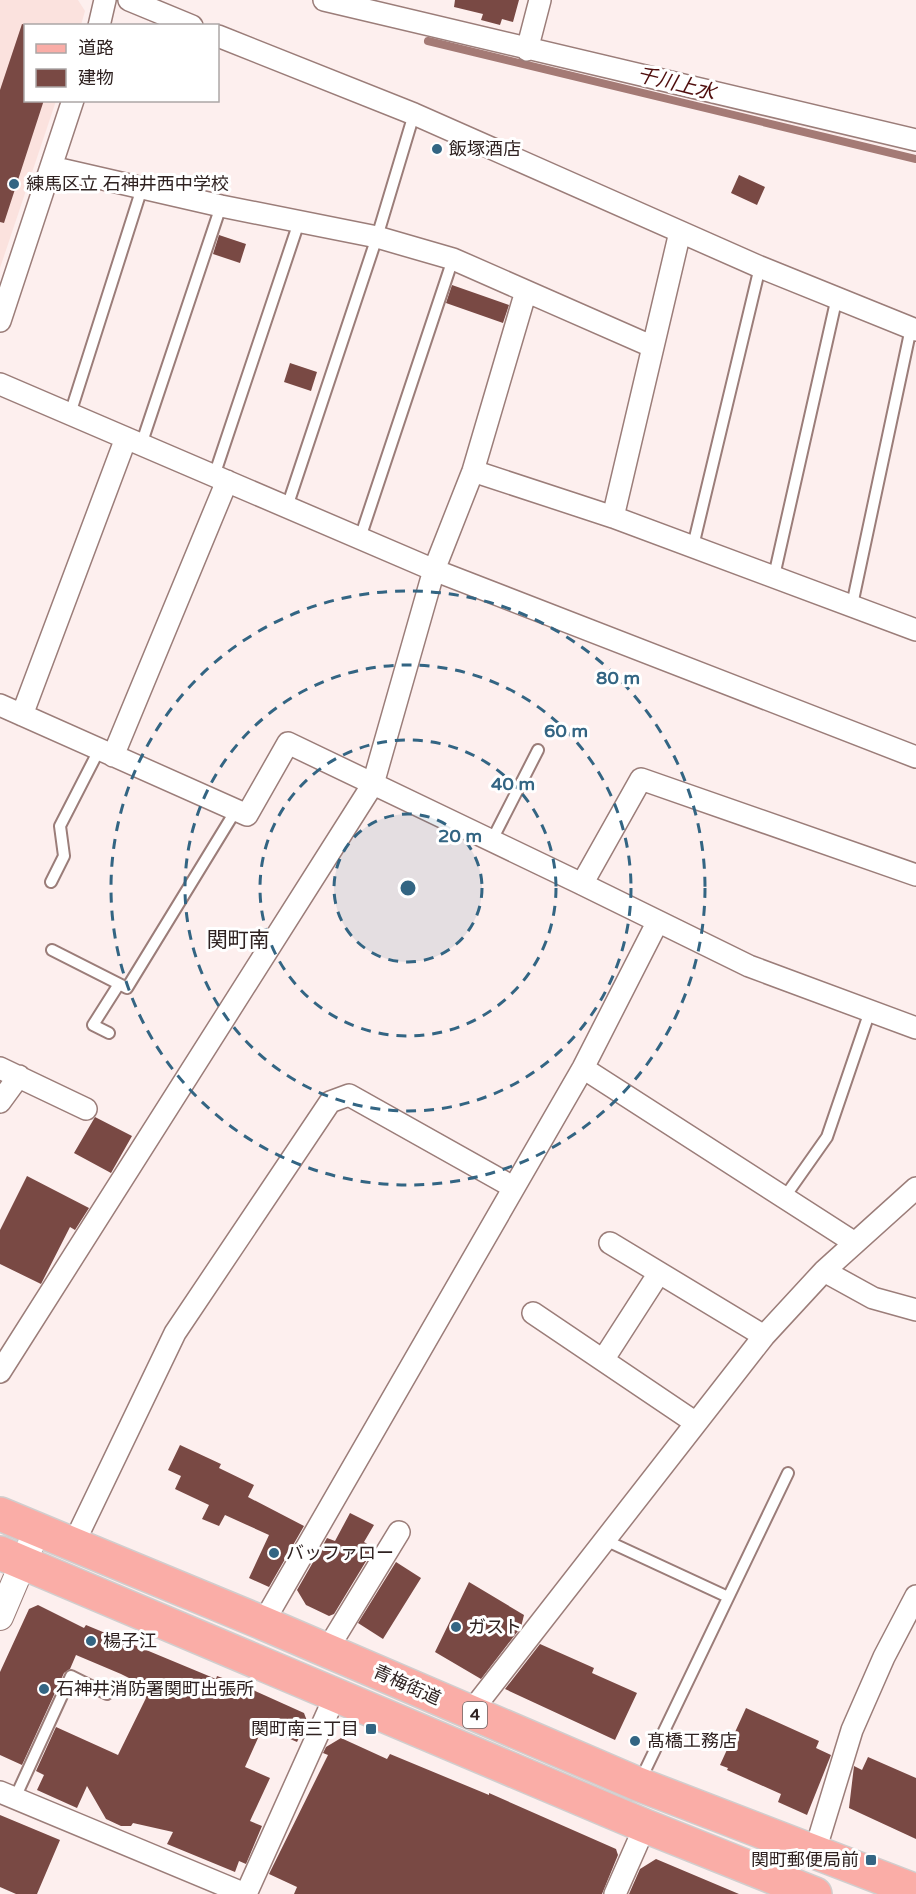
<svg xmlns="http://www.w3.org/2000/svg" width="916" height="1894" font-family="'Varela Round','Noto Sans JP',sans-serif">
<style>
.built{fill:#fbe2de}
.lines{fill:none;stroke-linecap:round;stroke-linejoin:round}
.stream{stroke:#a47a75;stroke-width:8}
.building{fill:#794944}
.service-casing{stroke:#9b7d79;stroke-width:14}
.minor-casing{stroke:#9b7d79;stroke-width:24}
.tertiary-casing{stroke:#9b7d79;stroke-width:28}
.primary-casing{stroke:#d1cece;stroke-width:36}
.service{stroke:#fff;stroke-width:10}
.minor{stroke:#fff;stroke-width:21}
.tertiary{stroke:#fff;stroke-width:26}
.primary{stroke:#faada7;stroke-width:33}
.ring{fill:none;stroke:#336583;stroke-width:3;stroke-dasharray:10 8}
.poi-dot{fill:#336583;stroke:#fff;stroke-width:2}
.labels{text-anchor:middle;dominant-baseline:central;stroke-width:6;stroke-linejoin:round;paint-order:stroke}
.shield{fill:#fff;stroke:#6d6464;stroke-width:1.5}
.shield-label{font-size:16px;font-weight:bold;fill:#2f2221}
.poi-label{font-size:18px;fill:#2f2221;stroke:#fff;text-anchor:start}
.street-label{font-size:18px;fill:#2f2221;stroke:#fff}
.water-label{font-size:20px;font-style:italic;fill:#4f0d0c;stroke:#fff}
.quarter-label{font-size:21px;fill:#2f2221;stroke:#fff}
.centre{fill:#336583;stroke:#fff;stroke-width:3}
.ring-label{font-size:18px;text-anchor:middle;font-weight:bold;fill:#336583;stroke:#fff;stroke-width:6;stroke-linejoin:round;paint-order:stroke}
</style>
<rect width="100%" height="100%" fill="#fdefee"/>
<path class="built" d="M0,0h78l7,11 -4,14 -55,1v74l30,1 -56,167z"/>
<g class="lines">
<path class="stream" d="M428,41l488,118"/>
</g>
<path class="building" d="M455,0h64l-6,22 -11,-3 -2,6 -19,-5 2,-6 -29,-7z
M22,24l4,1v75h18l-40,123 -4,-1v-132z
M739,175l26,12 -8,18 -26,-12z
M219,235l27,9 -6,19 -27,-9z
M452,285l57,20 -6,18 -57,-20z
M290,363l27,9 -6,19 -27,-9z
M95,1117l37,19 -21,37 -37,-20z
M27,1176l62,32 -14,22 -5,-3 -29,57 -41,-20v-34z
M180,1445l41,19 -2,4 35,17 -6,12 56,29 -35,61 -20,-9 20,-43 -44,-20 -6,11 -17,-7 7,-14 -34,-16 6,-13 -13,-6z
M350,1513l24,12 -10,17 10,6 -40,66 -5,2 -23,-11 -9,-15 30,-52 8,3z
M396,1562l25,16 -38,61 -25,-16z
M469,1582l55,33 -3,12 -40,52 -46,-27z
M38,1605l46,23 2,-3 130,54 1,-3 25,9 62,28 3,8 -10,21 -34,-15 -18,40 25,11 -20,43 12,5 -16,38 -7,-3 -4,11 -68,-28 6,-12 -40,-9 -2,3h-10l-15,-7 -19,-33 -10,22 -40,-18 7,-15 -8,-4 20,-44 62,28 28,-57 -3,-3 4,-8 -26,-13 -45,-19 -6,14 -6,4 -42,92 -22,-10v-83l29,-63z
M540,1644l54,24 -2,5 45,20 -22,47 -110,-51z
M746,1708l73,33 -3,7 15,7 -24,60 -29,-13 3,-8 -54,-24 1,-2 -8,-3z
M341,1738l46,21 3,-5 99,41v-2l127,56 2,6 -16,39h-308l3,-7 -28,-13 59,-119 -5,-2 3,-6z
M868,1757l48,21v61l-67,-31 5,-42 8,4z
M0,1815l60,25 -23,54h-21l-16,-7z
M656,1859l83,35h-110l11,-25z"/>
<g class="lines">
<defs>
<path id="service" d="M70,414l72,-226
M141,445l80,-239
M214,476l85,-254
M287,507l90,-270 37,-123
M360,538l93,-279
M693,546l67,-279
M774,576l63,-279
M852,605l59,-277
M491,842l47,-92
M51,882l13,-26 -4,-30 39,-76
M52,950l75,38 109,-178
M109,1033l-16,-8 26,-41
M784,1198l43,-61 43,-126
M605,1540l123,57
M640,1781l148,-308
M15,1798l56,-122 36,18"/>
<path id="minor" d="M129,0l63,26
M324,0l592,140
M99,26l6,-26
M218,36l196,78 346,153 156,63
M527,50l13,-50
M51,167l170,39 156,31 76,22 198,87
M0,321l73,-221
M0,384l434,186 482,187
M473,471l140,46 303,113
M613,517l67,-285
M0,705l247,110 41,-72 294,141 59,-105 275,96
M22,715l104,-277
M113,756l114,-275
M582,884l167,82 167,62
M0,1068l86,41
M583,1068l272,175
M0,1102l19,-26
M610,1243l154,93
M824,1271l49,27 43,12
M533,1313l163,110
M603,1360l56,-87
M0,1372l373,-588 61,-214 39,-99 53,-180
M73,1545l102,-212 155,-231 19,-7 164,92
M263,1623l320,-555 74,-145
M327,1650l72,-118
M470,1713l294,-377 60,-65 92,-83
M0,1792l245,102
M815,1851l37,-121 32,-73 32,-61
M246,1894l90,-200
M615,1894l30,-68"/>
<path id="tertiary" d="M0,1617l37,-87"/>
<path id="primary" d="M0,1514l263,109 375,161 278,107
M0,1553l645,273 170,68"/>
</defs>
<use href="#service" class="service-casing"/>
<use href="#minor" class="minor-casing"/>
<use href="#tertiary" class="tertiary-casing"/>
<use href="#primary" class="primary-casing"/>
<use href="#service" class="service"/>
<use href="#minor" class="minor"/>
<use href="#tertiary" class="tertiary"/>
<use href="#primary" class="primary"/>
</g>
<circle cx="408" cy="888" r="74" fill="#336583" fill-opacity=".12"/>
<g class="ring">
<circle cx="408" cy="888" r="74"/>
<circle cx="408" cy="888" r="148"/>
<circle cx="408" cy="888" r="223"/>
<circle cx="408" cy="888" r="297"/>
</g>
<g class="poi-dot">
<circle cx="437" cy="149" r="6"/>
<circle cx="14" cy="184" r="6"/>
<circle cx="274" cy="1553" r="6"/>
<circle cx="456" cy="1627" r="6"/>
<circle cx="91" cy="1641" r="6"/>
<circle cx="44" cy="1689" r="6"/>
<rect x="365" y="1723" width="12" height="12" rx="3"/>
<circle cx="635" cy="1741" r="6"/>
<rect x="865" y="1854" width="12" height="12" rx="3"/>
</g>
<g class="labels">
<rect class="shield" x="463" y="1702" width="24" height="26" rx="4.5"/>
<g class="shield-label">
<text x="475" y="1715">4</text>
</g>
<g class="poi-label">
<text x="449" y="149">飯塚酒店</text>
<text x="26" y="184">練馬区立 石神井西中学校</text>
<text x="286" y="1553">バッファロー</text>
<text x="468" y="1627">ガスト</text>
<text x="103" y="1641">楊子江</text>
<text x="56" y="1689">石神井消防署関町出張所</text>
<text x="359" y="1729" text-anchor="end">関町南三丁目</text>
<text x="647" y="1741">髙橋工務店</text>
<text x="859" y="1860" text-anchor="end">関町郵便局前</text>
</g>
<g class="street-label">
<text transform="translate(407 1685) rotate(24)">青梅街道</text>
</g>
<g class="water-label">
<text transform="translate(676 84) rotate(14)">千川上水</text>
</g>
<g class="quarter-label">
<text x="238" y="940">関町南</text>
</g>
</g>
<circle cx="408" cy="888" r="9" class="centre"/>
<g class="ring-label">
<text x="618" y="684">80 m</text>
<text x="566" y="737">60 m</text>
<text x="513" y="790">40 m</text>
<text x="460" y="842">20 m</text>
</g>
<rect x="24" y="24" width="195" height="78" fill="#ffffff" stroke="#aca7a6" stroke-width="1.5"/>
<rect x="36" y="44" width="30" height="9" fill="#faada7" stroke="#aca7a6" stroke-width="1.5"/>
<text x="78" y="54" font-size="18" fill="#2f2221">道路</text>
<rect x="36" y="69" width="30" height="18" fill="#794944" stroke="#aca7a6" stroke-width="1.5"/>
<text x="78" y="84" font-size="18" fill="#2f2221">建物</text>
</svg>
